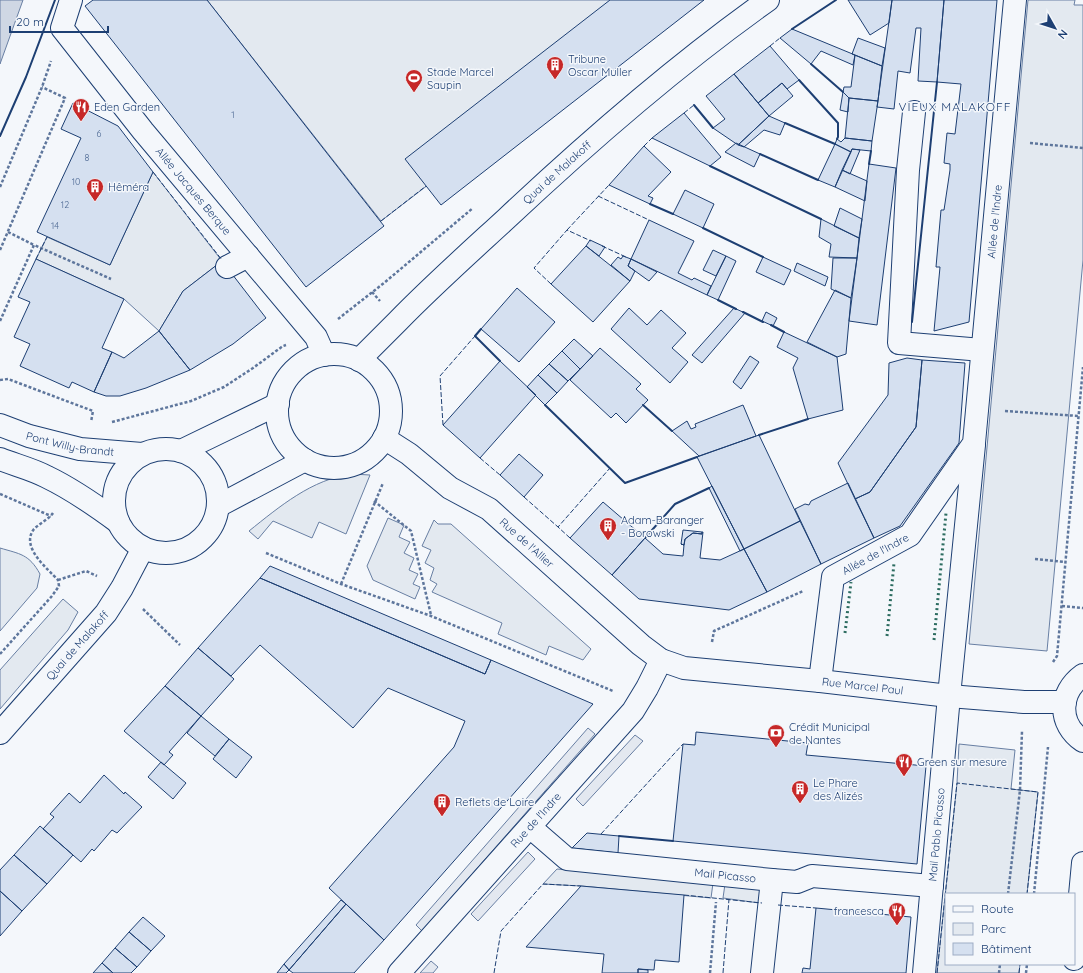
<svg xmlns="http://www.w3.org/2000/svg" width="1083" height="973" font-family="Quicksand,sans-serif">
<style>
.green{fill:#e3e9f0;stroke:#687fa3}
.parking{fill:#e3e8f0;stroke:#687fa3}
.water{fill:#cfd7e4;stroke:#687fa3}
.building{fill:#d5e0f0;stroke:#1d3f73}
.lines{fill:none;stroke-linecap:round;stroke-linejoin:round}
.minor-casing{stroke:#1d3f73;stroke-width:24}
.major-casing{stroke:#1d3f73;stroke-width:24}
.path{stroke:#5e769c;stroke-width:2.5;stroke-dasharray:3 2;stroke-linecap:butt}
.minor{stroke:#f4f7fb;stroke-width:22}
.major{stroke:#f4f7fb;stroke-width:22}
.hedge{stroke:#2c6c60;stroke-width:3;stroke-dasharray:2 3;stroke-linecap:butt}
.fence{stroke:#1d3f73;stroke-width:1;stroke-dasharray:5 2;stroke-linecap:butt}
.wall{stroke:#1d3f73;stroke-width:2}
.labels{text-anchor:middle;dominant-baseline:central;stroke-width:3;stroke-linejoin:round;paint-order:stroke}
.number-label{font-size:9px;fill:#4b6792}
.poi-label{font-size:11px;fill:#1d3f73;stroke:#f4f7fb;text-anchor:start}
.street-label{font-size:11px;fill:#1d3f73;stroke:#f4f7fb}
.neighbourhood-label{font-size:12px;letter-spacing:1px;fill:#1d3f73;stroke:#f4f7fb}
</style>
<rect width="100%" height="100%" fill="#f4f7fb"/>
<path class="green" d="M207,0h462l-288,221z
M1028,0h47l-1,5h9v255l-36,391 -78,-7z
M153,172l69,89 -39,30 -24,40 -35,-32 -88,-40 11,-22 63,28z
M352,474l18,1 -24,59 -27,-12 -7,16 -39,-17 -15,18 -9,-8c30,-24 63,-52 103,-57z
M388,518l16,7 -5,12 11,5 -6,11 10,5 -5,12 9,4 -5,10 7,3 -5,12 -42,-19 -6,-14z
M434,520l4,4h13l140,125 -8,11 -34,-14 -3,9 -48,-21 4,-11 -70,-31 5,-8 -7,-4 4,-12 -9,-5 6,-13 -9,-4z
M0,548c20,6 29,6 40,26l-3,14 -37,43z
M63,599l15,13 -10,18 -68,79v-39z
M959,744l56,6 -4,39 27,3 -11,102h-81v70h74l-1,9h-82l20,-190z
M557,869l156,14 -2,15 -130,-12 -38,-2z
M725,884l36,5 -2,14 -36,-5z"/>
<path class="parking" d="M588,728l7,6 -173,197 -6,-6z
M635,735l8,6 -60,65 -7,-7z
M528,852l7,7 -57,62 -7,-7z
M431,961l7,6 -5,6h-13z"/>
<path class="water" d="M0,0h23l-23,64z"/>
<path class="building" d="M93,0h114l177,226 -78,61 -221,-281z
M610,0h94l-263,205 -36,-46z
M848,0h44l-3,23 -19,12z
M892,0h52l-7,82 -19,-1 3,-53h-5l-6,45 -12,-2 -4,38 -17,-2z
M944,0h53l-28,322 -35,9 6,-64h-4l5,-57h3l6,-40v-6l-6,-1 3,-30 8,1 6,-50 -24,-2z
M792,29l63,26 -2,10 -32,-14 -10,13 -31,-26z
M858,38l27,10 -3,18 -30,-12z
M770,46l29,34 -12,9 -5,-6 -24,20 -24,-29z
M855,55l27,11 -4,35 -29,-3 -6,-6 1,-5h7z
M734,74l35,42 -31,29 -25,-17 12,-9 -19,-23z
M782,83l11,13 -24,20 -11,-13z
M843,92l6,6 -1,14 -8,-2z
M849,98l29,3 -6,40 -27,-3z
M73,103l45,23 35,46 -43,93 -73,-33 44,-94 -20,-9z
M684,113l37,44 -11,9 -58,-28z
M769,116l16,7 -5,12 -16,-5 -20,17 -6,-2z
M845,138l27,3 -1,10 -19,-2 -1,3 -16,-8 2,-5 4,3z
M736,143l24,11 -6,13 -29,-15z
M835,144l16,8 -16,35 -17,-7z
M644,146l27,26 -23,24 5,2 -3,6 -41,-19z
M852,149l8,1 -10,24 -8,-4z
M869,164l27,4 -19,157 -28,-4z
M842,170l25,11 -2,20 -30,-14z
M685,190l29,14 -11,24 -30,-14z
M840,208l22,11 -3,19 -25,-12z
M821,219l38,19 -2,20 -28,-1 2,-13 -12,-7z
M649,220l45,21 -16,32 14,7 2,-2 17,8 -4,9 -76,-36z
M590,240l15,7 -6,9 -13,-10z
M586,246l44,35 -37,41 -42,-38z
M713,250l13,6 -10,20 -13,-6z
M623,256l8,3 -3,7 7,5 -5,10 -19,-16 7,-8 3,2z
M726,256l10,5 -18,39 -11,-5z
M763,257l28,13 -7,15 -28,-13z
M833,258h24l-6,40 -20,-9z
M36,259l88,40 -22,49 10,4 -18,40 -22,-10 -3,6 -49,-22 10,-22 -16,-7 16,-35 -12,-5z
M631,259l26,13 -8,9 -21,-15z
M222,261l44,57 -33,26 -43,26 -31,-39 24,-40z
M797,263l31,14 -3,9 -31,-15z
M517,288l38,34 -36,40 -38,-33z
M835,290l16,8 -5,56 -9,3 -30,-15z
M629,308l18,17 14,-15 25,23 -14,15 16,14 -18,21 -59,-54z
M734,308l11,5 -43,50 -10,-8z
M766,312l11,6 -4,8 -11,-5z
M159,331l31,39 -44,18 -26,8h-14l-12,-4 18,-40 12,6z
M784,332l53,25 6,53 -35,9 -15,-51 5,-10 -21,-11z
M574,339l19,17 -13,13 -18,-18z
M600,348l41,36 -5,5 12,11 -22,23 -10,-10 -5,5 -41,-38z
M562,351l18,18 -12,12 -19,-17z
M750,356l9,6 -18,27 -8,-7z
M907,358l15,2 -6,67 -46,65 -15,7 -17,-36 50,-68 1,-32z
M922,360l43,3 -6,80 -59,83 -26,12 -19,-39 15,-7 46,-65z
M500,361l36,34 -56,63 -37,-33z
M549,364l19,17 -11,12 -19,-18z
M538,375l19,18 -12,12 -18,-18z
M743,405l13,31 -57,20 -27,-25 15,-10 4,8 5,-2 -1,-3z
M759,435l41,86 -56,28 -47,-92z
M519,454l24,21 -19,22 -24,-22z
M848,483l26,55 -53,26 -26,-55 10,-5 4,1 2,-4z
M712,486l32,63 -4,2 -31,-63z
M603,502l42,36 -33,37 -42,-37z
M800,521l21,43 -54,28 -23,-43z
M683,530l19,2v2l-9,-1 -8,6 -1,6 -3,-1z
M702,532h1l-3,26 20,2 24,-11 23,43 -38,18 -90,-11 -27,-24 33,-37 18,16 20,2 1,-11 -3,-1 3,1 1,-6 8,-6 9,1z
M270,566l221,94 -6,14 -225,-96z
M260,578l225,96 6,-14 102,44 -209,236 -55,-52 125,-141 11,-26 -77,-33 -35,40 -93,-83 -29,31 -33,-28z
M198,648l36,31 -33,37 -36,-30z
M165,686l36,30 -32,36 4,3 -9,10 -40,-34z
M201,716l28,23 -14,17 -28,-23z
M696,732l112,11 -2,12 120,11 -9,98 -244,-23 10,-97 12,1z
M229,739l23,18 -16,21 -23,-19z
M161,762l25,21 -13,16 -25,-22z
M104,775l20,19 1,-2 17,15 -25,26 -5,-3 -18,21 -2,-2 -11,13 -38,-33 11,-12 -4,-3 19,-21 11,10z
M40,826l33,29 -26,29 -33,-29z
M587,833l32,3 -1,17 -46,-5z
M14,855l33,29 -25,27 -22,-20v-21z
M581,886l103,9 -5,67 -24,-2 -1,10 -16,-1v4h-36l2,-19 -78,-7z
M0,891l22,20 -22,25z
M341,900l5,4 -57,66 -5,-6z
M346,904l38,36 -30,33h-61l-4,-3z
M816,908l95,9 -5,56h-104l1,-5 7,1z
M143,917l22,19 -14,15 -22,-19z
M129,932l22,19 -14,16 -22,-19z
M115,948l22,19 -6,6h-18l-11,-10z
M102,963l11,10h-20z
M284,964l5,6 -3,3h-9z
M638,969l10,1v3h-10z"/>
<g class="lines">
<defs>
<g id="minor">
<path id="s1" d="M71,0l-9,28 81,103 173,206 8,18"/>
<path d="M914,112l-6,58 -9,173 83,7"/>
<path d="M227,267l21,-11"/>
<path id="s2" d="M384,438l25,16 41,34 39,21 152,136 20,15 23,8 136,13 129,15 75,6h41"/>
<path d="M1083,675c-25,18 -25,49 0,66"/>
<path id="s3" d="M820,681l13,-104 77,-42 64,-92 41,-443"/>
<path id="s4" d="M530,827l37,32 205,21 25,2 15,-6 120,10"/>
<path d="M1074,959l9,-96"/>
<path id="s5" d="M399,973l234,-262 14,-23 14,-28"/>
<path d="M762,973l10,-93"/>
<path id="s6" d="M924,973l25,-277 25,-251"/>
</g>
<g id="major">
<circle cx="334" cy="411" r="57"/>
<path id="s7" d="M359,360c13,-13 26,-26 39,-39 34,-35 71,-68 108,-102 83,-78 169,-153 262,-219"/>
<path id="s8" d="M0,425l29,11 51,13 62,5"/>
<circle cx="166" cy="501" r="52"/>
<path d="M181,451l97,-47"/>
<path d="M0,459c15,6 32,10 47,18 25,12 48,28 71,45"/>
<path d="M218,506l87,-46"/>
<path id="s9" d="M0,733l106,-120 16,-25 21,-40"/>
</g>
</defs>
<use href="#minor" class="minor-casing"/>
<use href="#major" class="major-casing"/>
<path class="path" d="M1030,143l53,5
M0,187l42,-100 9,-26
M8,232l26,13
M0,250l65,-152 -23,-11
M372,292l8,9
M338,319l46,-36 89,-75
M0,321l34,-76 77,34
M0,380l8,-1 85,32 -2,11
M1005,411l74,5
M112,422l79,-21 33,-14 29,-19 30,-22 3,-1
M0,494l51,22
M374,501l37,30 20,84
M266,553l75,31 90,32 182,75
M1035,559l31,3
M58,580l28,-9 11,5
M341,584l42,-101
M1062,606l21,2
M143,609l37,36
M712,642l2,-11 89,-40
M0,654l52,-58 7,-10 -1,-6c-11,-12 -38,-33 -24,-51 6,-6 14,-9 19,-16
M1053,662l4,-6 26,-289
M1008,894l12,-104 2,-59
M1034,894l14,-147
M710,973l6,-71
M999,973l1,-9
M1026,973l1,-9"/>
<use href="#minor" class="minor"/>
<use href="#major" class="major"/>
<path class="hedge" d="M845,633l6,-51
M887,636l7,-73
M934,640l12,-127"/>
<path class="fence" d="M770,46l10,-8
M684,113l10,-8
M644,146l8,-8
M153,172l69,88
M598,196l51,24
M381,221l45,-35
M567,230l42,-45
M602,246l24,11
M36,259l11,-22
M551,284l-17,-16 33,-38 24,11
M443,425l-3,-49 35,-40
M480,458l20,17
M524,497l34,30
M570,538l-12,-11 52,-59
M601,834l82,-90
M684,895l78,8
M778,905l38,3
M494,973l7,-42 42,-47 38,2
M723,973l6,-74
M937,973l20,-190 81,9 -11,102
M1019,973l1,-9"/>
<path class="wall" d="M792,29l44,-29
M811,64l32,28
M799,80l39,43v14l-1,2
M694,105l19,23
M785,123l50,21
M0,136l26,-59 29,-77
M760,154l58,26
M869,164l2,-13
M710,166l111,53
M650,204l23,10
M703,228l60,29
M718,300l18,9
M743,312l20,10
M912,322l25,-240
M771,325l13,7
M481,329l-6,7 25,25
M545,405l80,78 72,-26
M643,405l29,26
M759,435l49,-16
M645,538l30,-34 34,-16
M619,836l54,5"/>
</g>
<defs>
<symbol id="building-pin" viewBox="-11 -11 22 30"><path d="M0 17L-7.5 6A9.5 9.5 0 1 1 7.5 6Z" fill="#c62828" stroke="#f4f7fb"/><path d="M-4-6H4V6H1V3H-1V6H-4ZM-2.5-4.3h1.7v1.8h-1.7ZM.8-4.3h1.7v1.8H.8ZM-2.5-1h1.7V.8h-1.7ZM.8-1h1.7V.8H.8Z" fill="#fff"/></symbol>
<symbol id="stadium-pin" viewBox="-11 -11 22 30"><path d="M0 17L-7.5 6A9.5 9.5 0 1 1 7.5 6Z" fill="#c62828" stroke="#f4f7fb"/><path d="M0-5a6.5 5 0 1 0 0 10a6.5 5 0 1 0 0-10ZM-3.5-1.8h7v3.6h-7Z" fill="#fff"/></symbol>
<symbol id="restaurant-pin" viewBox="-11 -11 22 30"><path d="M0 17L-7.5 6A9.5 9.5 0 1 1 7.5 6Z" fill="#c62828" stroke="#f4f7fb"/><path d="M-5-6h1v4h1v-4h1v4h1v-4h1v5L-1.5 .5V6h-2V.5L-5-1ZM5-6V6H3V1.5H1.5Q1.5-4 5-6Z" fill="#fff"/></symbol>
<symbol id="bank-pin" viewBox="-11 -11 22 30"><path d="M0 17L-7.5 6A9.5 9.5 0 1 1 7.5 6Z" fill="#c62828" stroke="#f4f7fb"/><path d="M-6-4H6V4H-6ZM0-2.3a2.3 2.3 0 1 0 0 4.6a2.3 2.3 0 1 0 0-4.6Z" fill="#fff"/></symbol>
</defs>
<g fill-rule="evenodd">
<use href="#building-pin" x="545" y="55" width="20" height="27"/>
<use href="#stadium-pin" x="404" y="68" width="20" height="27"/>
<use href="#restaurant-pin" x="71" y="97" width="20" height="27"/>
<use href="#building-pin" x="85" y="177" width="20" height="27"/>
<use href="#building-pin" x="598" y="516" width="20" height="27"/>
<use href="#bank-pin" x="766" y="723" width="20" height="27"/>
<use href="#restaurant-pin" x="894" y="752" width="20" height="27"/>
<use href="#building-pin" x="790" y="779" width="20" height="27"/>
<use href="#building-pin" x="432" y="792" width="20" height="27"/>
<use href="#restaurant-pin" x="887" y="901" width="20" height="27"/>
</g>
<g class="labels">
<g class="number-label">
<text x="233" y="114">1</text>
<text x="99" y="133">6</text>
<text x="87" y="157">8</text>
<text x="76" y="181">10</text>
<text x="65" y="204">12</text>
<text x="55" y="225">14</text>
</g>
<g class="poi-label">
<text x="568" y="59">Tribune<tspan x="568" dy="13">Oscar Muller</tspan></text>
<text x="427" y="72">Stade Marcel<tspan x="427" dy="13">Saupin</tspan></text>
<text x="94" y="107">Eden Garden</text>
<text x="108" y="187">Hêméra</text>
<text x="621" y="520">Adam-Baranger<tspan x="621" dy="13">- Borowski</tspan></text>
<text x="789" y="727">Crédit Municipal<tspan x="789" dy="13">de Nantes</tspan></text>
<text x="917" y="762">Green sur mesure</text>
<text x="813" y="783">Le Phare<tspan x="813" dy="13">des Alizés</tspan></text>
<text x="455" y="802">Reflets de Loire</text>
<text x="884" y="911" text-anchor="end">francesca</text>
</g>
<g class="street-label">
<text stroke="none"><textPath href="#s7" startOffset="273">Quai de Malakoff</textPath></text>
<text stroke="none"><textPath href="#s1" startOffset="239">Allée Jacques Berque</textPath></text>
<text stroke="none"><textPath href="#s3" startOffset="527">Allée de l'Indre</textPath></text>
<text stroke="none"><textPath href="#s8" startOffset="73">Pont Willy-Brandt</textPath></text>
<text stroke="none"><textPath href="#s2" startOffset="178">Rue de l'Allier</textPath></text>
<text stroke="none"><textPath href="#s3" startOffset="153">Allée de l'Indre</textPath></text>
<text stroke="none"><textPath href="#s9" startOffset="117">Quai de Malakoff</textPath></text>
<text stroke="none"><textPath href="#s2" startOffset="560">Rue Marcel Paul</textPath></text>
<text stroke="none"><textPath href="#s5" startOffset="205">Rue de l'Indre</textPath></text>
<text stroke="none"><textPath href="#s6" startOffset="139">Mail Pablo Picasso</textPath></text>
<text stroke="none"><textPath href="#s4" startOffset="208">Mail Picasso</textPath></text>
</g>
<g class="neighbourhood-label">
<text x="955" y="106">VIEUX MALAKOFF</text>
</g>
</g>
<rect x="945" y="893" width="130" height="72" fill="#f4f7fb" stroke="#9eadc5"/>
<rect x="953" y="906" width="20" height="6" fill="#f4f7fb" stroke="#9eadc5"/>
<text x="981" y="913" font-size="12" fill="#1d3f73">Route</text>
<rect x="953" y="923" width="20" height="12" fill="#e3e9f0" stroke="#9eadc5"/>
<text x="981" y="933" font-size="12" fill="#1d3f73">Parc</text>
<rect x="953" y="943" width="20" height="12" fill="#d5e0f0" stroke="#9eadc5"/>
<text x="981" y="953" font-size="12" fill="#1d3f73">Bâtiment</text>
<g transform="translate(1055 28) rotate(129)" stroke="#f4f7fb" stroke-width="3" paint-order="stroke">
<path d="M0-3L7 15L0 10L-7 15Z" fill="#1d3f73"/>
<text y="-6" font-size="11" font-weight="bold" text-anchor="middle" fill="#1d3f73">N</text>
</g>
<path d="M10 26v6h98v-6" fill="none" stroke="#1d3f73" stroke-width="2"/>
<text x="16" y="26" font-size="12" fill="#1d3f73" stroke="#f4f7fb" stroke-width="3" paint-order="stroke">20 m</text>
</svg>
